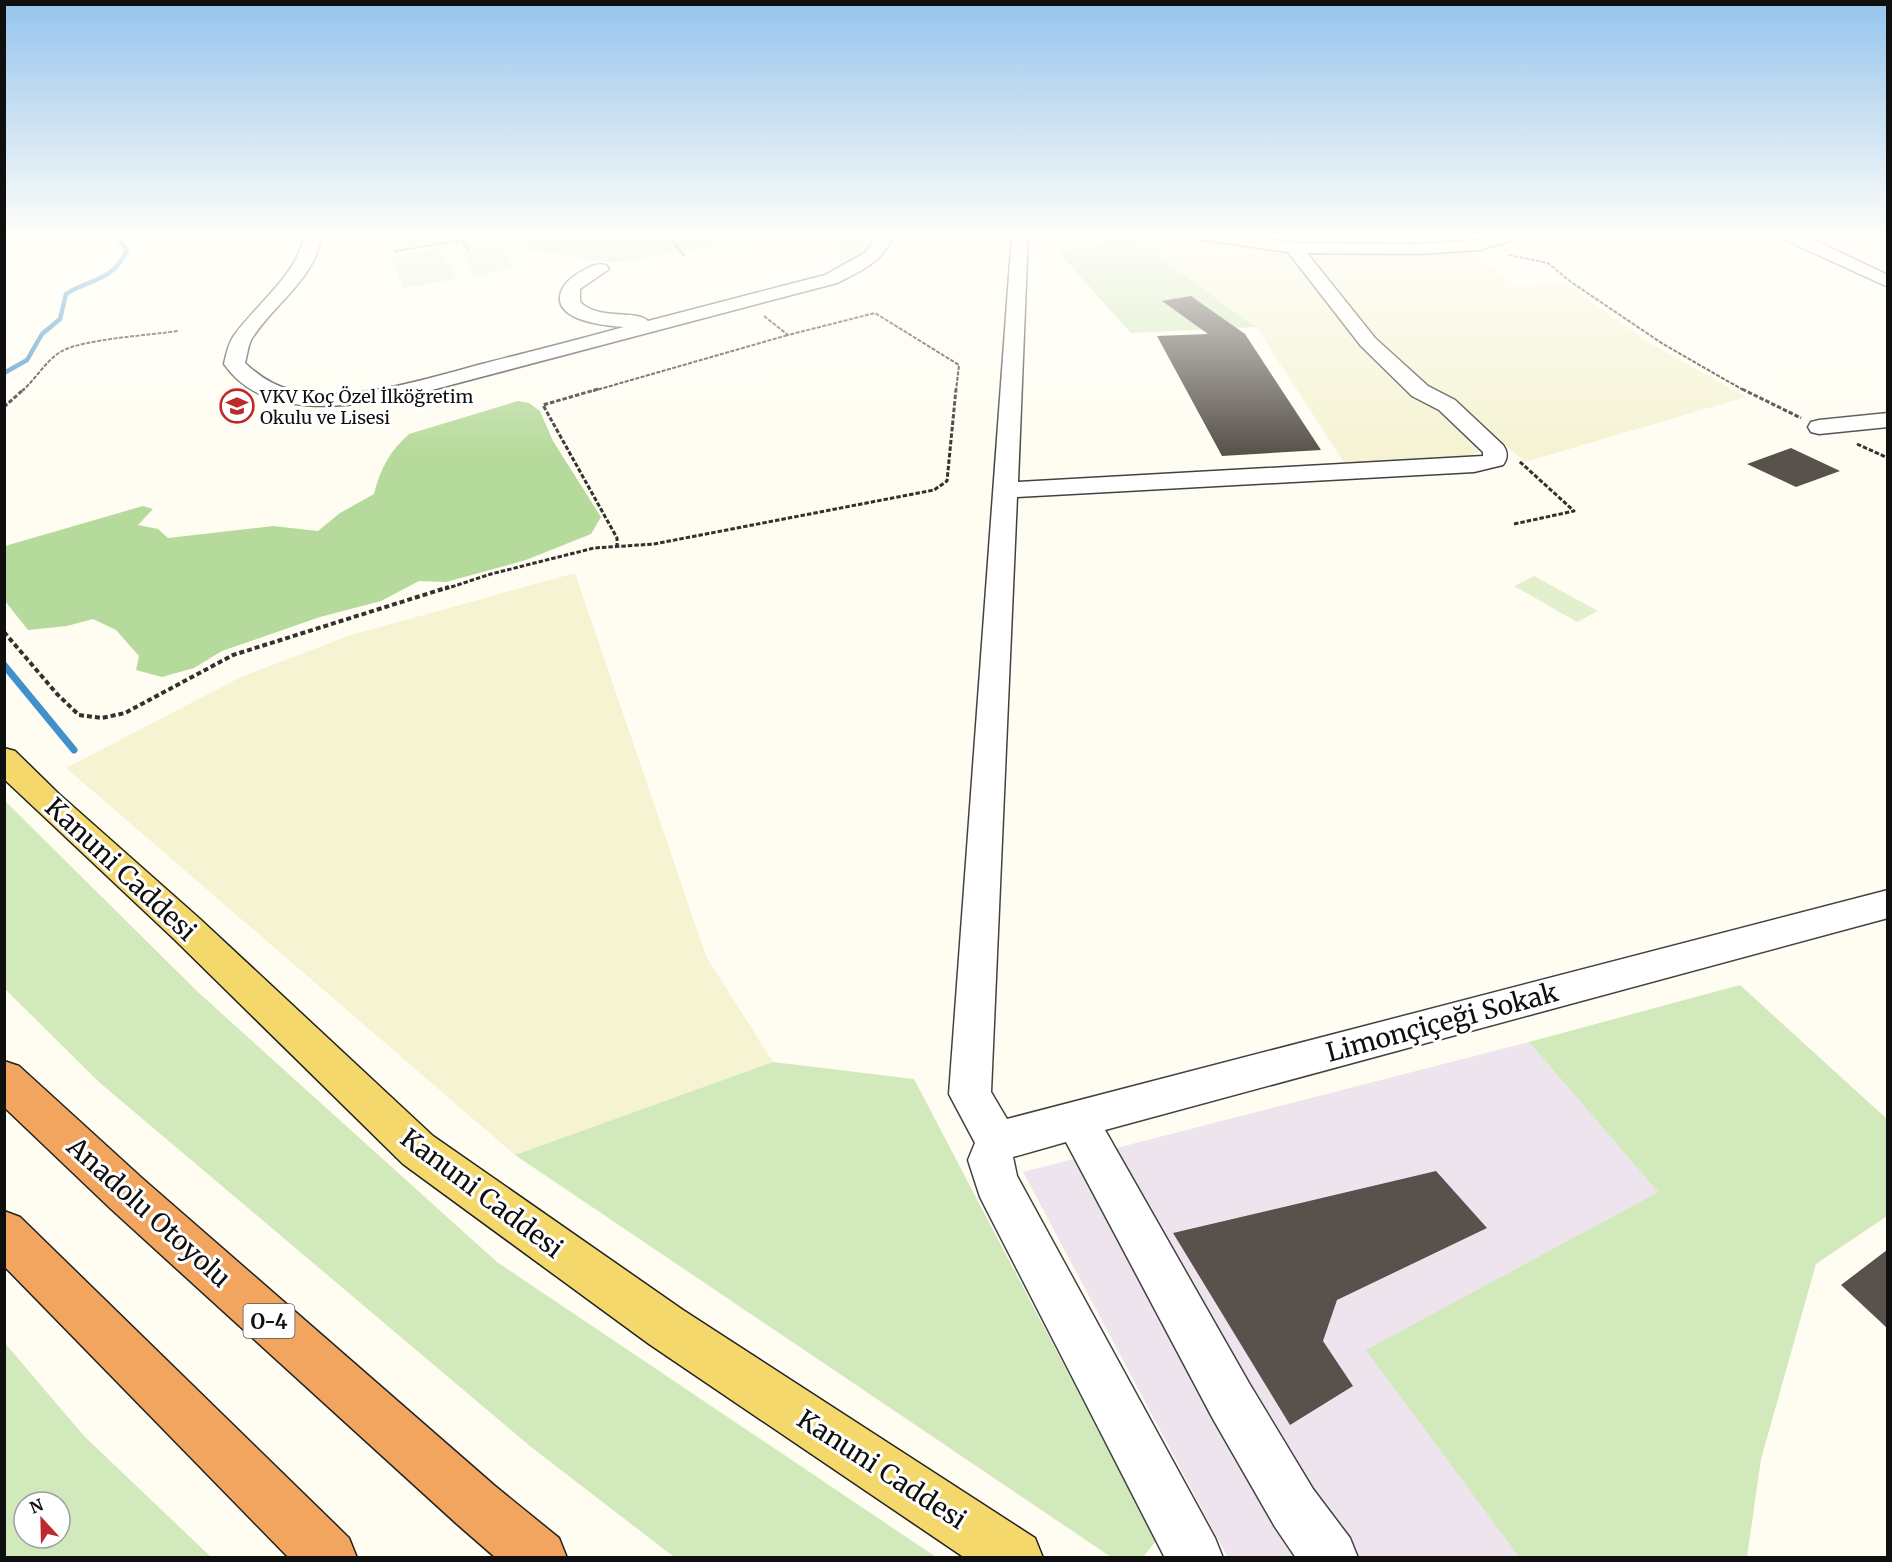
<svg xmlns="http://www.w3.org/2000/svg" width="1892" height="1562" font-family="Merriweather,serif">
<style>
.industrial{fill:#ede4ee}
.farmland{fill:#f5f3d2}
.green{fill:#d2e9bc;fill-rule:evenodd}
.forest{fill:#b6da9b}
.pitch{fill:#e3f0cd}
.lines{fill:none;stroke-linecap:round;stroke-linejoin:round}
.stream-far1{stroke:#4090cb;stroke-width:4.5}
.stream{stroke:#4090cb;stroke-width:7}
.building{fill:#58514c}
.minor-casing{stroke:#424242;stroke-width:3}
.major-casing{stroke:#202020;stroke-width:3}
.highway-casing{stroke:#202020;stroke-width:3}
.path-far2{stroke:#313131;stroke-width:2;stroke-dasharray:4 1.5;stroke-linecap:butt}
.path-far1{stroke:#313131;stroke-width:3;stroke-dasharray:4.5 2;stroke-linecap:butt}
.path{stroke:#313131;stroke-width:4;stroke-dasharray:5 3;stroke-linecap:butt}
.minor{fill:#fff;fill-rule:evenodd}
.major{fill:#f5d86b;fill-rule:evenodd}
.highway{fill:#f1a55e;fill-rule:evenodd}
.labels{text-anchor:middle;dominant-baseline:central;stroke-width:6;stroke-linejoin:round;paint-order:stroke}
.far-poi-label{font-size:18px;fill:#0f0f0f;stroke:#fff;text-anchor:start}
.shield{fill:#fff;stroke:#575757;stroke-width:1.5}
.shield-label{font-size:20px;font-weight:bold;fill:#0f0f0f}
.near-street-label{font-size:26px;fill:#0f0f0f;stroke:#fff}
</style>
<rect width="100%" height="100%" fill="#fffdf2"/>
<path class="industrial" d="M1529,1042l129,150 -291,158 152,207 -291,1 -205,-386z"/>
<path class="farmland" d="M1130,234h53l89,14 19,6 149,153 39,44 -13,7 -119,9 -91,-140 -129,-92z
M1469,248l47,39 48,-4 86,60 96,54 -221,65 -65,-58 -29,-13 -54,-49 -73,-89z
M575,573l131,383 67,106 -258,93 -449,-387 175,-91 107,-41z"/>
<path class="green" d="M517,234h271l-176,29 -85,-14z
M845,234h32l-11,20 -26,16 -1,-34z
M1127,235l129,92 -125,6 -73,-81 34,-6z
M5,801l194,192 298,269 439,295h-262l-143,-110 -431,-364 -95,-94z
M1740,985l147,134v97l-71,48 -55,195 -14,98h-228l-153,-207 292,-158 -129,-150z
M773,1062l141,17 242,462 -13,16h-32l-596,-402z
M4,1342l80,94 127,121h-206zM24,1502h36v36h-36z"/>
<path class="forest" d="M518,401l11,2 11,8 13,30 48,76 -10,17 -65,26 -80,22 -27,-1 -38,20 -61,16 -98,34 -28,17 -32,9 -26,-7 3,-14 -23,-26 -23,-11 -26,7 -39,4 -23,-29v-55l138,-40 10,3 -15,16 20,4 10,9 105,-12 45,5 22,-18 34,-19c6,-25 16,-43 35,-60z"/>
<path class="pitch" d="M381,234h44l4,8 -40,7z
M498,245l16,24 -39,7 -14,-25z
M440,249l17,30 -53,9 -14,-31z
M1534,576l64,35 -21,11 -63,-36z"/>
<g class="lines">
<path class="stream-far1" d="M4,373l23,-13 15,-26 18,-15 6,-25c24,-16 46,-11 61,-44l-9,-11 -8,-5"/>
<path class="stream" d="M4,665l70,85"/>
</g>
<path class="building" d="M1191,296l54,38 76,116 -99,6 -65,-120 51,-2 -46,-33z
M1791,448l49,23 -44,16 -49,-23z
M1436,1171l51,57 -150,72 -14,41 30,45 -63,39 -117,-192z
M1887,1250v78l-46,-43z"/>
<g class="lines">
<defs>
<path id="minor" d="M304,234h17c-3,43 -49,71 -70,106 -3,6 -4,16 -6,23 14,13 28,23 47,27 58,14 133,-11 190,-26 47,-12 95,-24 142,-37 -15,-1 -32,-3 -47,-9 -30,-13 -16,-37 7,-48 8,-4 13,-7 22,-5l3,4 -29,20v13c19,19 57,7 68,19l177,-46 40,-22 8,-10 3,-9h17c-8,27 -32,37 -56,49l-428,113c-59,10 -145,26 -185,-32 2,-9 4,-19 9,-27 21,-31 67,-64 71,-103z
M1012,234h16l-10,248 465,-26v-4l-44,-42 -27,-14 -51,-50 -73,-94 -90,-13 -8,-5h45l59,9 125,1 59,-4 17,-6h26l-2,4 -39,12 -61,4 -112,-1 68,85 53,48 27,14 48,45c5,7 5,13 0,20l-29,7 -457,25 -26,595 16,27 881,-229v28l-783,212 144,253 64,106 37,49 8,20h-62l-21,-31 -62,-108 -147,-277 -53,15 4,19 198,362 8,20h-58l-185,-361 -12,-37 7,-17 -26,-49z
M1779,234h22l87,41v12l-107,-49z
M1888,413v14l-69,7 -8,-2 -3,-5 3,-5 8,-2z"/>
<path id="major" d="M4,748l11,3 44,43 141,125 233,217 250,174 352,228 8,20h-78l-316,-214 -246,-180 -229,-225 -170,-160z"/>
<path id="highway" d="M4,1061l15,5 124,113 352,307 64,52 8,20h-71l-39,-34 -346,-315 -107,-102z
M4,1211l16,6 329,321 8,20h-68l-285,-292z"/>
</defs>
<use href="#minor" class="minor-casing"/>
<use href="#major" class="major-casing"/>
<use href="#highway" class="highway-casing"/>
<path class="path-far2" d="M675,234l-1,9 10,13
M460,237l8,13
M395,251l106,-17
M1509,255l39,8 23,19 92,62 82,47
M764,316l24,19 87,-22 84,52 -3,26
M22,391c14,-12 24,-31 40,-40 22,-12 89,-16 116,-20
M593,391l195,-56"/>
<path class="path-far1" d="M598,389l-55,16 74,133v9
M1742,389l59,29
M4,407l20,-18
M1857,444l31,14
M1514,524l60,-13 -55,-50
M445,589l46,-15 103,-26 60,-4 280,-54 13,-9 9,-92"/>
<path class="path" d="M4,632l53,62 22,21 23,3 23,-5 108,-58 216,-68"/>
<use href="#minor" class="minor"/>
<use href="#major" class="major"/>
<use href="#highway" class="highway"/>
</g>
<linearGradient id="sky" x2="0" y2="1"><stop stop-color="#95c4ed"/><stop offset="0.52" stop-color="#fffef9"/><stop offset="1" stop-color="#fffef9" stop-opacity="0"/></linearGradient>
<rect width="1892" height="453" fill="url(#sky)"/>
<defs>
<symbol id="school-ring" viewBox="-11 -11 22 22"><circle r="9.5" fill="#fff" stroke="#be292c" stroke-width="1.5"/><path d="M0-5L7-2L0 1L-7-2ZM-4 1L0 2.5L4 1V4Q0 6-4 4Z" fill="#be292c"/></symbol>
</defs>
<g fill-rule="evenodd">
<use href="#school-ring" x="218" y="387" width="38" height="38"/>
</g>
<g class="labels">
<g class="far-poi-label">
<text x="260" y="396">VKV Koç Özel İlköğretim<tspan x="260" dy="21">Okulu ve Lisesi</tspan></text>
</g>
<rect class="shield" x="243.5" y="1304" width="51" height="34" rx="4.5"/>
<g class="shield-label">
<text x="269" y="1321">O-4</text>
</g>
<g class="near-street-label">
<text transform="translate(121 869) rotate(43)">Kanuni Caddesi</text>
<text transform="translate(1442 1022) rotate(-15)">Limonçiçeği Sokak</text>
<text transform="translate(482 1193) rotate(37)">Kanuni Caddesi</text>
<text transform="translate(149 1212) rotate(42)">Anadolu Otoyolu</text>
<text transform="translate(882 1469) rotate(33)">Kanuni Caddesi</text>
</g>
</g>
<rect width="1892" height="1562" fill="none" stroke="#0f0f0f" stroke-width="12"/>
<g transform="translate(42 1520) rotate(338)"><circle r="28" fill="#ffffff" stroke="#9f9f9f" stroke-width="1.5"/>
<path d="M0-4.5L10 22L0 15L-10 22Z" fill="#be292c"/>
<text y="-9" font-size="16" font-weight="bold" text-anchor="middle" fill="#0f0f0f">N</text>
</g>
</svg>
